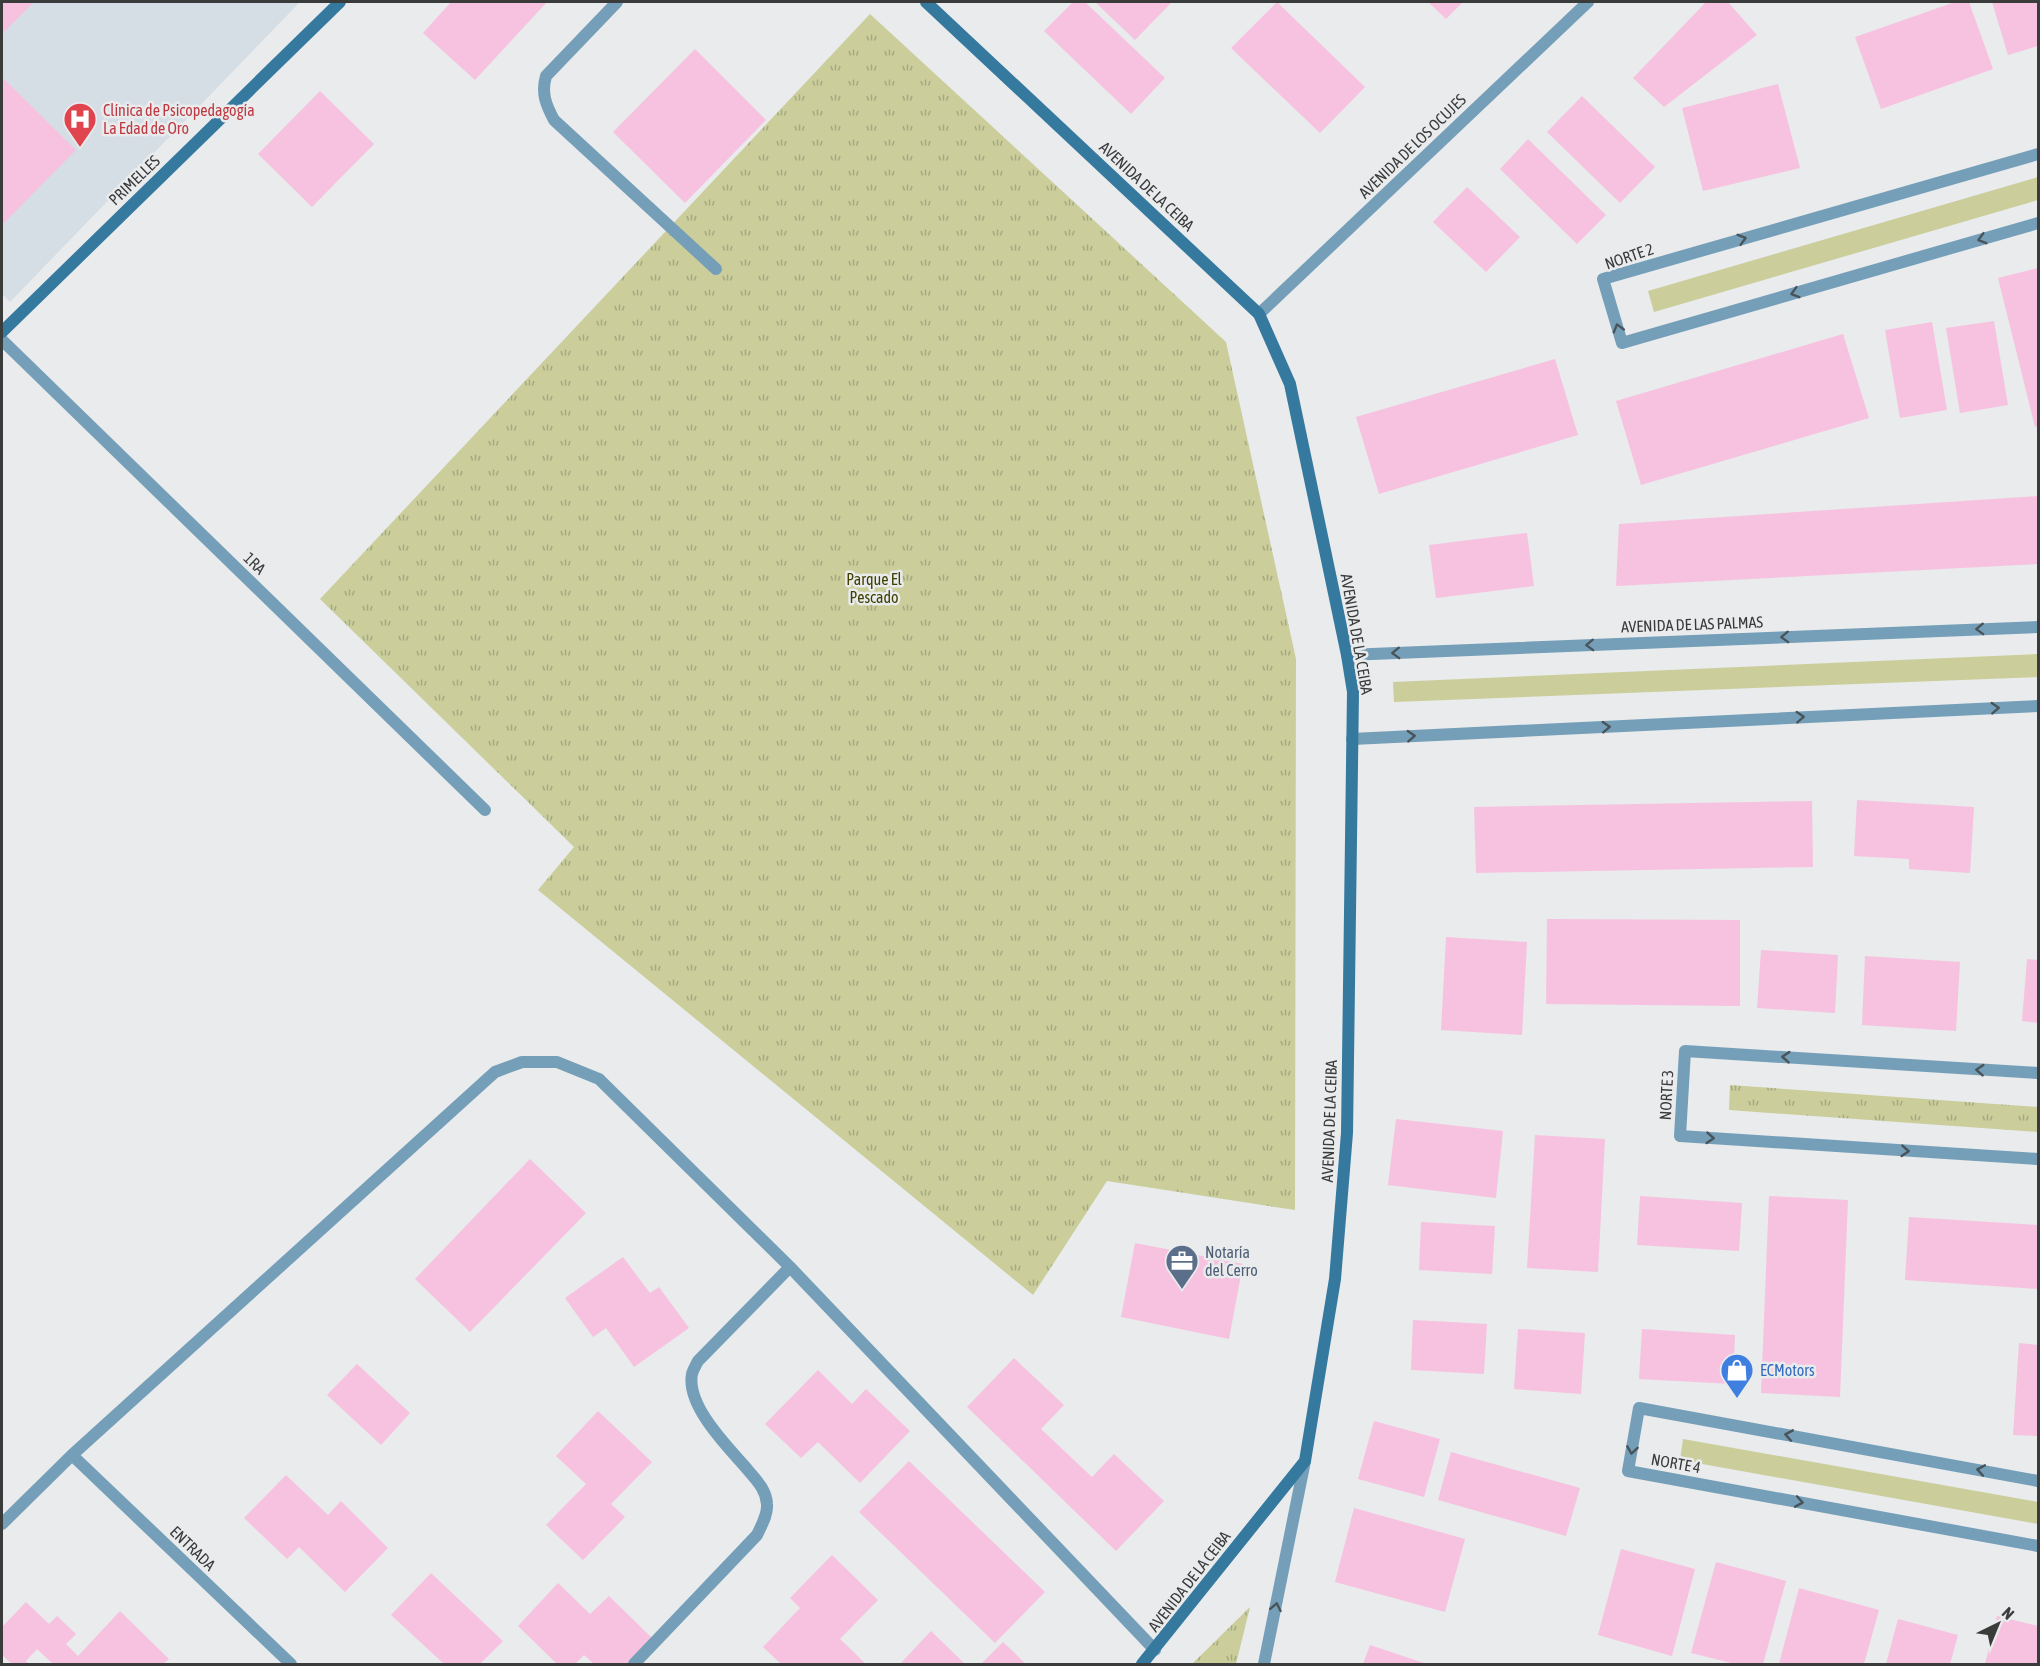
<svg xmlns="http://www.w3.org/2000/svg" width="2040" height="1666" font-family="'Asap Condensed',sans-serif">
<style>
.built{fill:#d6dee5}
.grass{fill:#cbce9b}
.park{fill:url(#park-tufts)}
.building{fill:#f7c2df}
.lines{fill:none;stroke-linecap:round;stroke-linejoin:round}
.lane{stroke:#759fb8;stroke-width:12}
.street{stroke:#759fb8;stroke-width:12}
.secondary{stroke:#35799e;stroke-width:12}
.oneway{stroke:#49545a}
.labels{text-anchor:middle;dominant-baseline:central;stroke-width:5;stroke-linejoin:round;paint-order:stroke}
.health-label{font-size:16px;fill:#be3a42;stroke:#e9ebed;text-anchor:start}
.street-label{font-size:16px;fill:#3a3b3b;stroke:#e9ebed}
.park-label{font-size:16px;fill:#404100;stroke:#e9ebed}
.service-label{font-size:16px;fill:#4e5e75;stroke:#e9ebed;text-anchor:start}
.shop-label{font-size:16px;fill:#366cbe;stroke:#e9ebed;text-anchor:start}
</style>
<defs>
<pattern id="park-tufts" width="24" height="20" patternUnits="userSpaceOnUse" patternTransform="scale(1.5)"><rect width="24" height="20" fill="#cbce9b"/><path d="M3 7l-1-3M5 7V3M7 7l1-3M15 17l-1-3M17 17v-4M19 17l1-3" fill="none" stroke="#a6a880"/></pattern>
</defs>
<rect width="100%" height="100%" fill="#e9ebed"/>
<path class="built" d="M2,2h298l-290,300 -8,-8z"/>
<path class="grass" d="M2038,177v23l-384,112 -6,-21z
M2038,654v23l-644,25 -1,-20z
M1683,1439l355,63v22l-358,-64z"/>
<path class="park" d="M870,14l356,328 70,317 -1,551 -188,-29 -74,114 -495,-405 36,-43 -254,-248z
M1730,1085l308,22v25l-309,-22z
M1250,1607l-14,57h-44z"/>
<path class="building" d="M2,2h32l-30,30 -2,-2z
M451,2h96l-72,78 -52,-47z
M1073,2h12l80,76 -34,36 -87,-83z
M1095,2h77l-37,38z
M1277,2l88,85 -45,46 -89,-85z
M1428,2h35l-17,17z
M1706,2h22l29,33 -93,72 -31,-29z
M1955,2h14l24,67 -112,40 -26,-72z
M1992,2h46v44l-30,9z
M695,49l71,71 -81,83 -72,-71z
M2,77l74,73 -74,75z
M1778,84l22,84 -97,23 -21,-83z
M320,91l54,53 -62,63 -54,-53z
M1582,96l73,71 -35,36 -73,-71z
M1528,139l78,76 -29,29 -77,-75z
M1467,187l53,50 -34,35 -53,-50z
M2038,268v158l-3,1 -37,-149z
M1994,321l14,84 -48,8 -14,-85z
M1932,322l15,88 -47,8 -15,-88z
M1843,334l26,84 -228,67 -25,-84z
M1555,359l23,76 -199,59 -23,-77z
M2038,496v68l-422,22 3,-62z
M1527,533l7,53 -98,12 -7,-53z
M1857,800l117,7 -4,66 -61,-4v-10l-55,-3z
M1812,801l1,66 -337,6 -2,-66z
M1547,919l193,1v86l-194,-2z
M1446,937l81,5 -5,93 -81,-5z
M1761,950l77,5 -3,58 -78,-5z
M1865,956l95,6 -4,69 -94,-6z
M2027,959l11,1v63l-16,-2z
M1396,1119l107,12 -7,67 -108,-13z
M1535,1135l70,4 -7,133 -71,-4z
M530,1159l56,54 -116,119 -55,-53z
M1640,1196l102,7 -3,48 -102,-6z
M1769,1196l79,4 -8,197 -79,-4z
M1909,1217l129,8v64l-133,-9z
M1421,1222l74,4 -3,48 -73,-4z
M1135,1243l108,21 -14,75 -108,-22z
M623,1257l27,36 9,-6 30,41 -55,39 -28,-39 -13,9 -28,-39z
M1413,1320l74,4 -3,50 -73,-4z
M1518,1329l67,4 -4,61 -67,-5z
M1642,1329l93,6 -2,49 -94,-5z
M2019,1343l19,2v91l-25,-1z
M1014,1358l50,47 -23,24 51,48 22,-23 50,47 -48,50 -149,-144z
M357,1364l53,49 -29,32 -54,-50z
M818,1370l34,34 14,-15 44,42 -50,52 -42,-41 -17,16 -36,-34z
M598,1411l54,51 -41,42 14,13 -42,43 -37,-35 40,-41 -30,-28z
M1374,1421l66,18 -16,58 -66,-18z
M1451,1452l129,36 -14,48 -128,-36z
M909,1461l136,131 -50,51 -136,-131z
M286,1475l42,40 13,-14 47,47 -43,44 -46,-45 -12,12 -43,-41z
M1354,1508l111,31 -20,73 -110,-30z
M1621,1549l74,20 -23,87 -74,-21z
M832,1555l46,45 -38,39 26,25h-85l-18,-17 37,-39 -10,-10z
M1716,1562l70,19 -23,83h-28l-44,-11z
M431,1573l72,68 -23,23h-36l-53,-49z
M558,1583l32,31 19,-18 43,42 -25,26h-33l-10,-9 -9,9h-18l-39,-38z
M1799,1588l80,22 -15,54h-85z
M26,1602l23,22 8,-8 19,18 -10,10 12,12 42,-45 49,48 -6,5h-110l-16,-15 -11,12 3,3h-17l-10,-9v-28z
M1997,1616l41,10v38h-53z
M1898,1619l60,16 -8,29h-64z
M931,1631l34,33h-65z
M1003,1642l23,22h-45z
M1370,1645l57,19h-64z"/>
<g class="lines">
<path class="lane" d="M617,2l-71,74c-5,17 0,29 8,44l162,149"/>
<path class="street" d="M2038,154l-435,125 19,64 416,-120
M1259,314l329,-312
M2,340l483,470
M1347,655l691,-28
M1352,739l686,-33
M2038,1073l-353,-22 -5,85 358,23
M72,1455l219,209
M2038,1481l-399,-73 -11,63 410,75
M2,1524l70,-69 423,-383 27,-10h35l42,17 191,188 365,383
M634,1664l123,-129c4,-9 11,-20 10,-31 -1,-15 -11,-24 -20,-35 -19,-22 -61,-63 -55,-95 1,-4 4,-9 6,-13l92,-94
M1264,1664l41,-203"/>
<path class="secondary" d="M926,2l333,312 31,70 57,271 6,37 -6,441 -12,146 -30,182 -163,203
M2,332l338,-330"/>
</g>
<defs><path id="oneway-chevron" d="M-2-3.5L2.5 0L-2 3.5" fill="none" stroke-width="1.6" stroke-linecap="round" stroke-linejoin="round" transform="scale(1.5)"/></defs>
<g class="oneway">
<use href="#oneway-chevron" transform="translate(1742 239) rotate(-16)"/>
<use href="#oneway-chevron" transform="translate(1982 239) rotate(164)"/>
<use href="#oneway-chevron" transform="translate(1795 293) rotate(164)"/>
<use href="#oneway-chevron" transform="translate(1618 328) rotate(-106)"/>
<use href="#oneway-chevron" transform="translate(1980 629) rotate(178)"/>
<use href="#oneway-chevron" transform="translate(1785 637) rotate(178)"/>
<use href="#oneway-chevron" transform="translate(1590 645) rotate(178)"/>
<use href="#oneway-chevron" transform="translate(1396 653) rotate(178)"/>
<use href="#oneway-chevron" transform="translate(1995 708) rotate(-3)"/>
<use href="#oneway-chevron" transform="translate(1800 717) rotate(-3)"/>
<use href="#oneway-chevron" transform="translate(1606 727) rotate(-3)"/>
<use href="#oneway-chevron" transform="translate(1411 736) rotate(-3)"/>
<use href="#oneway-chevron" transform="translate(1786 1057) rotate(-176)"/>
<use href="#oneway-chevron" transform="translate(1980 1070) rotate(-176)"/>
<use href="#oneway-chevron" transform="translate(1710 1138) rotate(4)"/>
<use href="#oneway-chevron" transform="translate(1905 1151) rotate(4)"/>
<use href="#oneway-chevron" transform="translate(1789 1435) rotate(-170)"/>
<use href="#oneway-chevron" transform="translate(1632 1450) rotate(99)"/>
<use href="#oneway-chevron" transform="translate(1981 1470) rotate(-170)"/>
<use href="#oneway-chevron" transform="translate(1799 1502) rotate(10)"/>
<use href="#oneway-chevron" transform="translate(1276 1607) rotate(-79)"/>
</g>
<defs>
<symbol id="hospital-pin" viewBox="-11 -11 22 30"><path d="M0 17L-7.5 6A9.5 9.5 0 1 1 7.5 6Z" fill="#e0444e" stroke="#e9ebed"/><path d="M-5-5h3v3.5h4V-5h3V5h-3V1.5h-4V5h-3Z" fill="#fff"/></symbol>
<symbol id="office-pin" viewBox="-11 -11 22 30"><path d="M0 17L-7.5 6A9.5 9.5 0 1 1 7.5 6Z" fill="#5c6f8a" stroke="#e9ebed"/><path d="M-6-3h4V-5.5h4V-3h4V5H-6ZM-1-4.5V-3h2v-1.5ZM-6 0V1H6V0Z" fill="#fff"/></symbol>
<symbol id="shop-pin" viewBox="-11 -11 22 30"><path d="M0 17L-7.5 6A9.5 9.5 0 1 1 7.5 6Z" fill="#3f7fe0" stroke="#e9ebed"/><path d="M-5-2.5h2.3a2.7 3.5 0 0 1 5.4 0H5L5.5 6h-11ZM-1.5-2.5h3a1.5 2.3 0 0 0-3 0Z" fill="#fff"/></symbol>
</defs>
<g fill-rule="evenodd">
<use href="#hospital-pin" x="61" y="100" width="38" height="52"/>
<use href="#office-pin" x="1163" y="1242" width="38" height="52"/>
<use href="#shop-pin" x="1718" y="1351" width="38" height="52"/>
</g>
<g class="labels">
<g class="health-label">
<text x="103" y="110">Clínica de Psicopedagogía<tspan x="103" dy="18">La Edad de Oro</tspan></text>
</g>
<g class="street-label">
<text transform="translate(1412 146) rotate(-44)">AVENIDA DE LOS OCUJES</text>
<text transform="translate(134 180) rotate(-44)">PRIMELLES</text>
<text transform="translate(1147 186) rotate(43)">AVENIDA DE LA CEIBA</text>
<text transform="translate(1629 256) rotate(-19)">NORTE 2</text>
<text transform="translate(255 563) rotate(44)">1RA</text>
<text transform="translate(1692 624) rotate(-2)">AVENIDA DE LAS PALMAS</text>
<text transform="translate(1357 634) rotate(80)">AVENIDA DE LA CEIBA</text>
<text transform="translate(1666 1095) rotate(-87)">NORTE 3</text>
<text transform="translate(1329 1121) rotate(-88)">AVENIDA DE LA CEIBA</text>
<text transform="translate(1676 1463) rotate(10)">NORTE 4</text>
<text transform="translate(193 1548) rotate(44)">ENTRADA</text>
<text transform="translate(1189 1581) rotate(-52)">AVENIDA DE LA CEIBA</text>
</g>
<g class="park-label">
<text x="874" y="579">Parque El<tspan x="874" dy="18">Pescado</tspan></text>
</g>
<g class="service-label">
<text x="1205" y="1252">Notaría<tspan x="1205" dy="18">del Cerro</tspan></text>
</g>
<g class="shop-label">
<text x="1760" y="1370">ECMotors</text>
</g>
</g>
<rect width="2040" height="1666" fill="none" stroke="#3a3b3b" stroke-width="6"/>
<g transform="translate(1998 1624) rotate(43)" stroke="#e9ebed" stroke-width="4.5" paint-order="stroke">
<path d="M0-4.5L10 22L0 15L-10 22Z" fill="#3a3b3b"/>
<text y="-9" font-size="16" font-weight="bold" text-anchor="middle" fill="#3a3b3b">N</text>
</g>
</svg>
